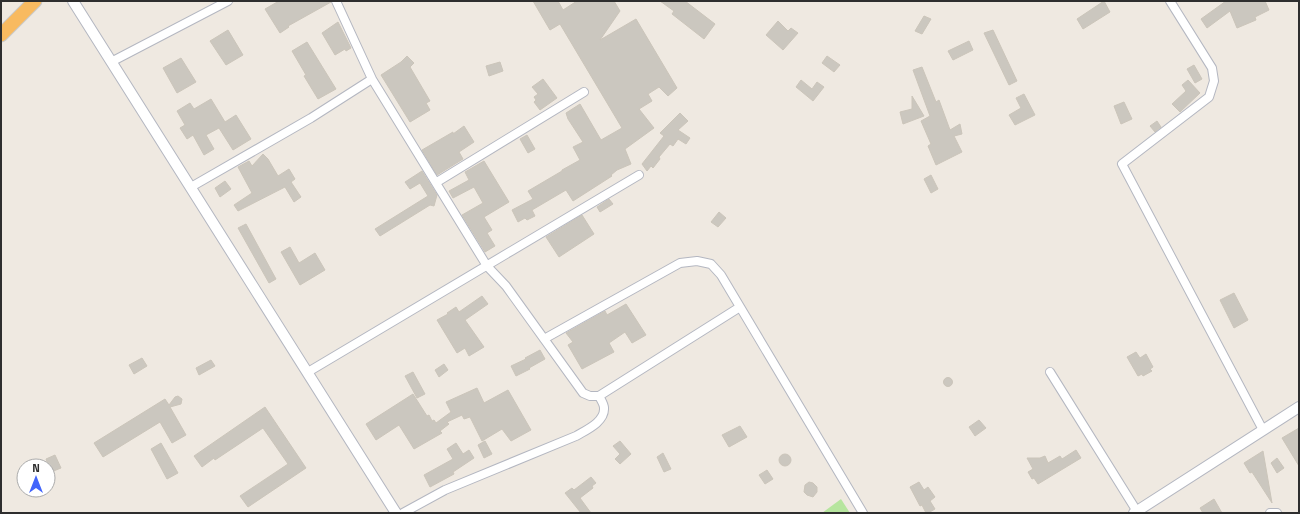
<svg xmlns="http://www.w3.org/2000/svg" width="1300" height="514" font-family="'Titillium Web',sans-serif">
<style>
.green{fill:#b6e59e}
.building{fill:#cbc7bf;stroke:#cbc5ba}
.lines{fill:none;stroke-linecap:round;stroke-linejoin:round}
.minor-casing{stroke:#b4b7c1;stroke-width:10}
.tertiary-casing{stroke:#b4b7c1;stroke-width:12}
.trunk-casing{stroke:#c9c9c9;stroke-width:15}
.minor{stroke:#fff;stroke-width:8}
.tertiary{stroke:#fff;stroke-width:10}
.trunk{stroke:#f8ba60;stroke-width:13}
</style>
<rect width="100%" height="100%" fill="#efe9e1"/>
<path class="green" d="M841,499l9,14h-28z"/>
<path class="building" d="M279,1h52v1l-43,24 1,1 -9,6 -15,-24z
M533,1h25l5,9 14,-9h37l6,10 -20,29 36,-21 41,69 -9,8 -9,-9 -11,7 4,7 -13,8 15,19 -29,21 6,15 -14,6 -6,5 1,1 -39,25 -7,-11 -34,20 3,6 -8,4 -2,-2 -7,4 -6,-12 21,-11 -5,-8 34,-20v-1l18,-10 -7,-13 10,-5 -15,-23 -2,-6 14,-9 21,36 21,-12 -62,-104 -10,6z
M660,1h25l30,23 -11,15 -32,-25 2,-3z
M1104,1l6,11 -27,17 -6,-10z
M1226,1h39l4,9 -14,7 1,3 -19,8 -7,-17 -23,17 -6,-9z
M924,16l7,3 -9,15 -7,-3z
M778,21l10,10 3,-3 7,5 -15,17 -17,-15z
M338,22l13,26 -5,3 -1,-2 -10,6 -13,-22z
M228,30l15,25 -17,10 -16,-24z
M993,30l24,51 -8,4 -25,-52z
M969,41l4,9 -20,10 -5,-9z
M307,42l29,47 -18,10 -14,-23 2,-1 -14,-24z
M407,56l7,7 -4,4 20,34 -4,2 4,7 -20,12 -29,-47 20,-13z
M827,56l13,9 -6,7 -12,-9z
M181,58l15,24 -19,11 -14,-25z
M500,62l3,9 -14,5 -3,-10z
M1194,65l8,14 -7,4 -8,-14z
M922,67l14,35 3,-2 11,30 10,-6 2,10 -8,2 8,16 -26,13 -8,-19 3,-2 -10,-23 9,-5 -17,-46z
M543,79l14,19 -17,12 -6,-8 2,-2 -2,-3 4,-3 -6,-7z
M801,80l11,9 5,-7 7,5 -11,14 -17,-14z
M1188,80l12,13 -20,19 -8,-8 14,-13 -4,-6z
M1024,94l11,21 -20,10 -6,-10 12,-7 -5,-10z
M912,96l12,20 -21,8 -3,-12 12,-3z
M211,99l14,23 11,-7 15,24 -18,11 -14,-22 -13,7 8,14 -10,6 -11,-20 -6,4 -7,-11 5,-3 -8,-14 13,-8 4,6z
M1124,102l8,17 -11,5 -7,-18z
M680,113l8,8 -10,9 12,8 -4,6 -8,-5 -5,7 -3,-2 -11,13 1,2 -7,9 -2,-2 -4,5 -5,-7 22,-28 -4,-3z
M1157,121l4,6 -6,5 -5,-6z
M464,126l10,16 -15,10 4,7 -26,16 -15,-25 31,-18v2z
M527,135l8,14 -7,4 -8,-14z
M263,154l5,5 10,17 11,-7 6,10 -4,3 10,15 -7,5 -9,-15 -47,24 -4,-6 18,-12 -14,-26 11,-6 3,5z
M484,161l25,41 -25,15 8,13 -5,3 8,13 -10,6 -23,-37 21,-12 -9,-16 -21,11 -4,-7 20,-11 -4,-8z
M422,171l15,24 -3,11 -4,-1 -50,31 -5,-7 53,-33 -8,-13 -10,6 -5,-7z
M931,175l7,14 -7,4 -7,-14z
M225,181l6,8 -11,8 -5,-9z
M609,199l4,5 -13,8 -3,-5z
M719,212l7,6 -8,9 -7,-5z
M582,215l12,19 -35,23 -13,-20z
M246,224l30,55 -7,4 -31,-55z
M290,247l9,16 16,-10 10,17 -25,15 -19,-33z
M1234,293l14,27 -14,8 -14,-28z
M482,296l6,8 -23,16 19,27 -15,9 -4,-8 -8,5 -20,-33 11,-6 -1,-1 9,-6 3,5z
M626,304l20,31 -14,8 -7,-11 -16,11 5,9 -32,17 -14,-24 5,-3 -7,-9 39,-22 2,4z
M540,350l5,9 -16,9 1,1 -14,7 -5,-10 15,-7 -1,-1z
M1136,352l4,6 6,-4 7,13 -3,2 2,2 -9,5 -1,-2 -4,2 -11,-19z
M142,358l5,8 -13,8 -5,-9z
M211,360l4,6 -16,9 -3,-7z
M444,364l4,6 -9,7 -4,-7z
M413,372l12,22 -8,4 -12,-22z
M943.5 382a4.5 4.5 0 1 1 9 0a4.5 4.5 0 1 1-9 0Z
M477,388l7,15 24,-13 23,40 -20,11 -9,-12 -20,12 -12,-24 -6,2 -2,-4 -15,7 2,2 -9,7 2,2 -28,16 -15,-24 -23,15 -10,-16 47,-30 14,22 2,-1 3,6 2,-1 2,3 15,-11 -5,-10z
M178,396l4,3 -1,5 -11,3 16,28 -14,8 -12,-21 -57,35 -9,-14 71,-44 4,6 6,-8z
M265,407l41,61 -58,39 -8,-11 48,-32 -25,-36 -48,32 -1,-2 -12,9 -8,-11z
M979,420l7,8 -11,8 -6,-9z
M740,426l7,11 -18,10 -7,-12z
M1299,428v38l-17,-28z
M485,441l7,13 -8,4 -6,-13z
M620,441l11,13 -11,10 -5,-5 5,-5 -7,-8z
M161,443l17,30 -11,6 -16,-30z
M456,443l7,11 6,-4 5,8 -21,14 1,2 -24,13 -6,-12 29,-16 -6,-10z
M1076,450l5,8 -43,26 -4,-6 -2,1 -4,-7 5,-3 -6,-11h13l5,-2 3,7 12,-7 2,3z
M1263,451l9,52 -20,-31 -2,1 -6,-10z
M663,453l8,16 -7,3 -7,-15z
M779 460a6 6 0 1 1 12 0a6 6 0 1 1-12 0Z
M55,455l6,13 -10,4 -5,-13z
M1277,458l7,10 -7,5 -6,-10z
M767,470l6,9 -8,5 -6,-9z
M591,477l5,6 -4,3 1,2 -13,10 11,15h-10l-16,-20 7,-5 2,2z
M809,482l4,1 4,4v5l-4,5 -6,-2 -3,-3 1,-7z
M919,482l5,8 4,-3 7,10 -5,4 5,8 -7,4h-2l-4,-8 -2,1 -10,-19z
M1214,499l8,14h-19l-3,-5z"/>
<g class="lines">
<defs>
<path id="minor" d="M1170,1l42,67 2,13 -5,16 -87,67 141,266
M111,62l117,-61
M372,79l115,187 19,20 77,107 7,3h9c2,4 5,8 5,12 1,14 -18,22 -28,28l-131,54 -42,23
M437,182l147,-90
M191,187l120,-69 61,-39 -36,-78
M544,339l136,-76 17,-2 14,3 10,11 142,238
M308,372l331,-197
M1050,372l88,141
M599,396l141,-89
M1270,513h7"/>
<path id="tertiary" d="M73,1l323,512
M1134,513l165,-106"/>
<path id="trunk" d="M1,35l34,-34"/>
</defs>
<use href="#minor" class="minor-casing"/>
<use href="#tertiary" class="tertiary-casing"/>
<use href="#trunk" class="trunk-casing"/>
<use href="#minor" class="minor"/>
<use href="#tertiary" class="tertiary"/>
<use href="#trunk" class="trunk"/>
</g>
<rect width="1300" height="514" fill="none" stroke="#2e2e2e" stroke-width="4"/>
<g transform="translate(36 478)"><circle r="19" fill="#ffffff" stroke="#ababab"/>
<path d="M0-3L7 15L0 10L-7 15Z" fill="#4264fb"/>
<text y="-6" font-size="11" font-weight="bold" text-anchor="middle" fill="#2e2e2e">N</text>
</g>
</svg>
